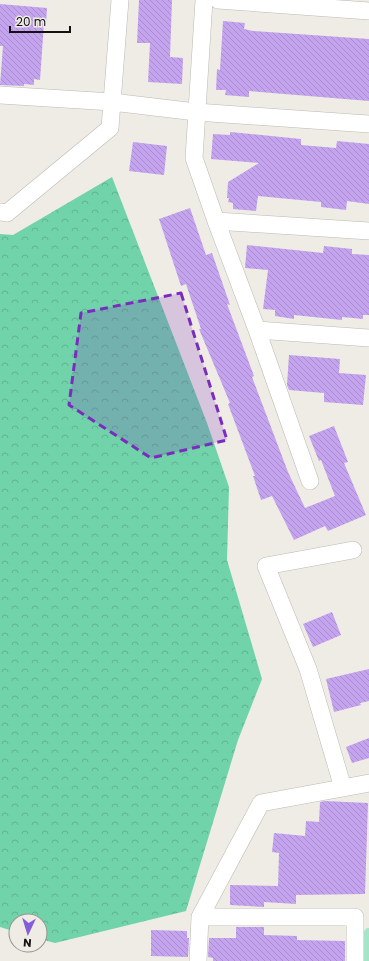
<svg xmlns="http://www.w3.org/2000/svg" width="369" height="961" font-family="Poppins,sans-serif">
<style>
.forest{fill:url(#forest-crowns)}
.green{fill:#a4e5c7}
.building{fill:url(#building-back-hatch)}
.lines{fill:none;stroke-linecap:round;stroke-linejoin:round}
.street-casing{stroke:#bbbab3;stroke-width:18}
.street{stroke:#fff;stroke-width:17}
.marked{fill:#7b2cbf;fill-opacity:0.2;stroke:#7b2cbf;stroke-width:3;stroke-dasharray:8 5;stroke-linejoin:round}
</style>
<defs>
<pattern id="forest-crowns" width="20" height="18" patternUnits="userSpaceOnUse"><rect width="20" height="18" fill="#71d3aa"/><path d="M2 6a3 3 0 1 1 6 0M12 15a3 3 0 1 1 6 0" fill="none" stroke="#61b491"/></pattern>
<pattern id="building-back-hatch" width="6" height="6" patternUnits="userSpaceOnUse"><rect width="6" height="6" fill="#c5a4ef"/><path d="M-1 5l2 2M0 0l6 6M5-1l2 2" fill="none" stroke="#a88ccc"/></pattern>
</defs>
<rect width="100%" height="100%" fill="#eeece5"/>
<path class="forest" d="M112,177l95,246 22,64 -2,73 35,119 -24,61 -52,171 -131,32 -15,-4v-18h-24v11l-16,-5v-693l13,1z"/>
<path class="green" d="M367,928h2v33h-7v-28z"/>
<path class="building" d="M139,0h33l-2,57 13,1 -1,26 -34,-2 2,-39h-13z
M0,4l47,4 -1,16 -2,-1 -4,57 -6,-1v6l-10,-1v2l-24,-1 3,-39h-3z
M223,21l22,2 -1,6 9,2 116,8v62l-120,-10v6l-24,-2 1,-5h-10l1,-21 3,1z
M230,132l71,7v6l35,3 1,-7 32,3v60l-22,-3 -1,9 -25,-3v-5l-63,-6 -2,15 -23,-2v-6l-5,-1 1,-4h-2l1,-16 31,-19 -48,-4 2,-25 17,1z
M133,142l34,4 -3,29 -35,-4z
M190,208l16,47 6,-2 18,52 -3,-1 27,72 -2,1 36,95 17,36 30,-12 -14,-36 -2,1 -10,-25 25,-10 14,36 -4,1 22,52 -38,16 -3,-5 -31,14 -22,-44 -11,4 -8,-24h2l-27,-72 2,-1 -31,-74h2l-15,-45 -5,2 -22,-67z
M247,245l76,8 1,-7 28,3v5l17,1v60h-6v4l-21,-2v3l-48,-5v4l-19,-3v-6l-12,-1 5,-39 -23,-2z
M289,355l51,4 -1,14 27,2 -3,30 -39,-3v-9l-35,-3 -2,-5z
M332,612l9,23 -28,12 -10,-23z
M369,669v32l-9,2 1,2 -27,7 -8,-33z
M369,738v20l-17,5 -6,-16z
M325,801l43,2 -3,91 -69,1v9l-32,-2v5l-34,-2v-20l48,1 1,-33 -7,-1 2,-19 31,3 1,-15 13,1 1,-20z
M236,927h28v8l33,1v4l48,1v20h-132v-3l-5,-1 1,-19h27z
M151,930l36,1v7h2l-1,19 -37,-1z"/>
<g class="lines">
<defs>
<path id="street" d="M204,0l-10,158 22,63 41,109 53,151
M218,0l151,11
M0,95l112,7 84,10 173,12
M0,212l7,1 103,-85 10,-128
M216,221l153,10
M257,330l112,8
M343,788l-35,-119 -42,-103 87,-16
M200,917h155v44
M198,961l2,-44 61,-114 108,-20"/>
</defs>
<use href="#street" class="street-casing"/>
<use href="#street" class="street"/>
</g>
<path class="marked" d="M181,293l46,147 -76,18 -82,-53 12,-92z"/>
<g transform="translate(28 933) rotate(184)"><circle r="19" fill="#eeece5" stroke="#969590"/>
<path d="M0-3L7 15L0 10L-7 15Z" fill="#845ed9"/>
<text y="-6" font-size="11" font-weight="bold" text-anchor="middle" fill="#131210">N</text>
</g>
<path d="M10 26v6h60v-6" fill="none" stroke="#131210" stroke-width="2"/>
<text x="16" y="26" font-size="12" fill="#131210" stroke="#eeece5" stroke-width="3" paint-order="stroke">20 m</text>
</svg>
